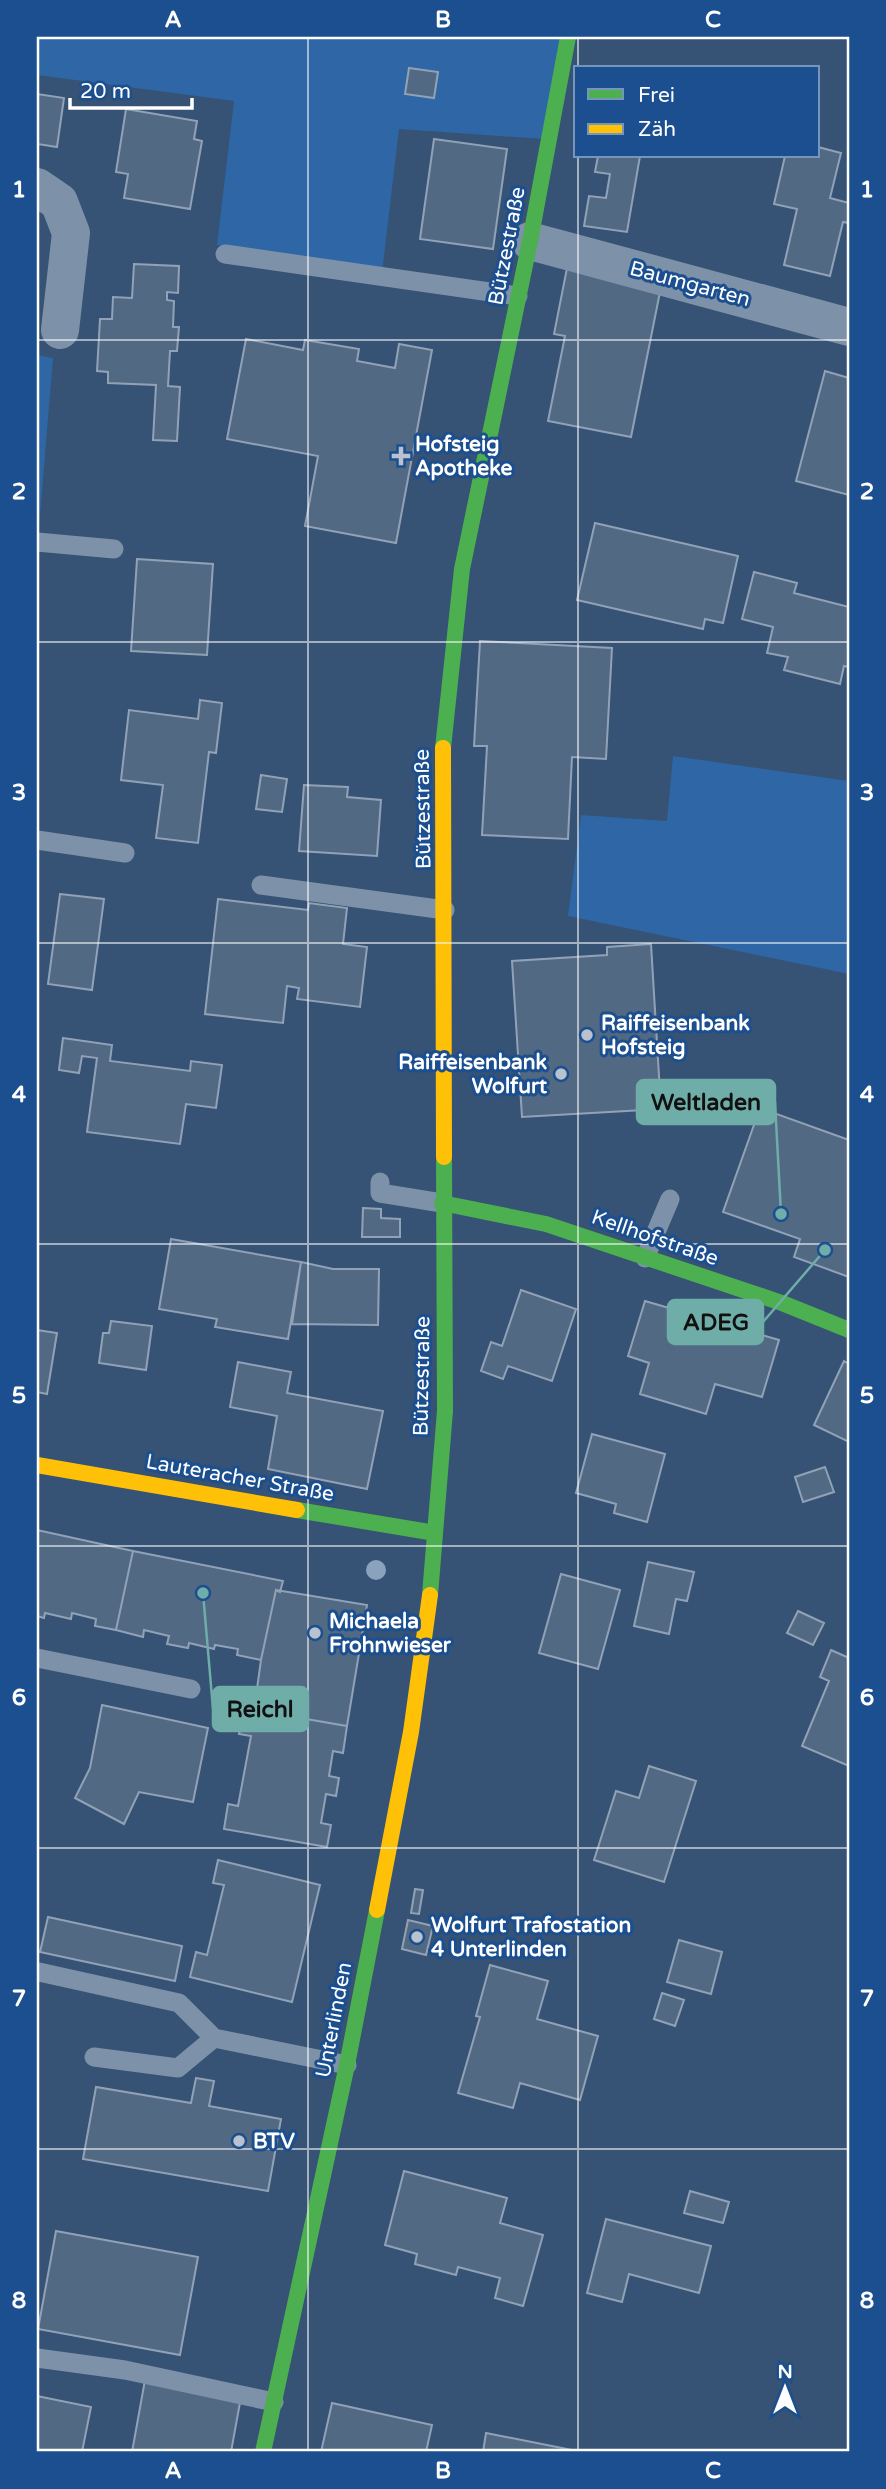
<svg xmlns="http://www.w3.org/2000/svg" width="886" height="2489" font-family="'Varela Round',sans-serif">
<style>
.green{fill:#2f66a5}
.building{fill:#526984;stroke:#92a2b6;stroke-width:2}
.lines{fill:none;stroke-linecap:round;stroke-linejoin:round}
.lane{stroke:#7d92a8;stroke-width:19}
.street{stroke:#7d92a8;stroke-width:38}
.fast{stroke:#4caf50;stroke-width:16}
.slow{stroke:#ffc107;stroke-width:16}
.tree{fill:#8aa2be}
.grid{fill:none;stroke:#fff;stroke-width:2;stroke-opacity:0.55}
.poi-dot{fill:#b9c2ce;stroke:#1b4f8f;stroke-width:2.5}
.labels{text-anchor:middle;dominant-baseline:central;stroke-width:6;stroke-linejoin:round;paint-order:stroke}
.street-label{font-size:21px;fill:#fff;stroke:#1b4f8f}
.poi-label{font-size:21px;font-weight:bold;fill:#fff;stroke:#1b4f8f;text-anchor:start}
.leader{fill:none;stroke:#6fada8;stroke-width:2.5}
.callout-dot{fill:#6fada8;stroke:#1b4f8f;stroke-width:2.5}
.callout{fill:#6fada8;stroke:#6fada8;stroke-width:2.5}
.callout-label{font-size:23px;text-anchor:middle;font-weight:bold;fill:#111}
.neatline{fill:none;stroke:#fff;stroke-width:2.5}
.grid-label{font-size:23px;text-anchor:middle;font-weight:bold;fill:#fff}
</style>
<rect width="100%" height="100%" fill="#365274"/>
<path class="green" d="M37,37h525l-19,102 -144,-10 -17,144 -165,-28 17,-144 -197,-26z
M37,355l16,3 -14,169h-2z
M673,756l176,25v193l-281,-58 13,-101 86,6z"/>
<path class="building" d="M409,68l29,4 -4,26 -29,-4z
M37,94l27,4 -7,49 -20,-3z
M126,109l71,12 -3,18 8,2 -12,68 -66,-11 4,-24 -12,-2z
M434,139l73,10 -14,100 -73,-10z
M818,147l23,6 -11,45 19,5v20l-6,-1 -13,54 -46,-11 13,-56 -23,-5 11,-48h33z
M598,156h42l-13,76 -43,-6 5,-30 17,2 4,-24 -15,-2z
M134,264l45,2 -1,27 -11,-1v8l7,1 -1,26h6l-2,24h-7l-2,35 12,1 -3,54 -24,-1 3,-55 -48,-2v-11l-11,-1 3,-52h12l1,-22 19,1z
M567,268l94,19 -30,150 -83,-16 17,-85 -11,-2z
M246,339l57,11 2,-10 54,9 -2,12 38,7 4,-24 33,6 -36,193 -91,-17 13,-70 -91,-17z
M825,371l24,7v117l-53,-14z
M595,523l143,33 -15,67 -18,-4 -2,10 -126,-29z
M137,559l76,5 -6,91 -76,-4z
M754,572l43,11 -3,10 55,14v60l-5,-1 -4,18 -56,-14 4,-13 -21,-4 6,-26 -31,-8z
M480,641l132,7 -6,111 -34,-2 -4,82 -86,-4 5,-89h-13z
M200,700l22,3 -6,50 -7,-1 -11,91 -42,-5 7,-53 -42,-5 8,-70 69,9z
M261,775l26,4 -5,33 -26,-3z
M304,785l44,2 -1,10 34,3 -4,56 -78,-5z
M60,894l44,5 -12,91 -44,-6z
M218,899l90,11 1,-7 38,5 -4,36 24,3 -7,60 -63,-8 2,-11 -12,-2 -4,37 -78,-9z
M651,944l10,165 -139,8 -10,-156 95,-6v-8z
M63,1038l49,7 -2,16 80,10 1,-10 31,4 -6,43 -30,-4 -6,40 -93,-12 10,-74 -15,-2 -3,17 -20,-3z
M760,1108l89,32v137l-55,-20 6,-18 -77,-27z
M363,1208l18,1v9l19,1v18h-38z
M171,1239l130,23 -13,77 -73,-12 2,-8 -58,-10z
M301,1262l32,7h46l-1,56 -86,-1z
M521,1290l55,19 -24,72 -44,-15 -5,13 -22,-8 10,-29 11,4z
M645,1301l134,39 -17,57 -47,-13 -9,30 -66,-20 9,-31 -21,-7z
M111,1321l41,5 -6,44 -47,-7 4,-30h6z
M37,1330l20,3 -10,61 -10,-2z
M844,1361l5,3v78l-35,-17z
M238,1362l53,10 -4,21 96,18 -16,78 -99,-20 9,-53 -47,-9z
M592,1434l73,20 -18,68 -33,-9 2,-9 -40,-11z
M825,1467l9,25 -31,10 -8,-25z
M37,1530l96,21 -17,79 -21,-4 1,-7 -24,-6 -1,6 -26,-6 -1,5 -7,-2z
M133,1551l150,30 -3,11 -4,-2 -15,70 -24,-5 1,-6 -23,-4 -1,4 -25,-6 -1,5 -21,-4 2,-8 -25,-6 -1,7 -27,-7z
M648,1562l46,10 -7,29 -11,-2 -7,35 -35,-8z
M561,1574l59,16 -22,79 -59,-16z
M276,1590l91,15 -20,121 -93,-16 7,-50z
M798,1611l26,12 -11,22 -26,-12z
M831,1650l18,8v108l-47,-20 27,-65 -9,-4z
M102,1705l106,23 -15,74 -54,-10 -15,32 -49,-26 15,-30z
M254,1710l93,16 -4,27 -10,-2 -4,25 10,2 -3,18 -10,-2 -5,29 10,2 -4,22 -103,-18 4,-25 10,2 13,-70 -12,-2 5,-22 9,1z
M649,1766l47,15 -32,101 -70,-22 22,-69 23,7z
M218,1860l102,25 -28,117 -102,-25 6,-25 11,3 17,-70 -11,-2z
M415,1889l8,1 -4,24 -8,-1z
M48,1917l134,29 -7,35 -135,-29z
M408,1920l25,6 -7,29 -24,-6z
M679,1940l43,12 -11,42 -44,-12z
M490,1965l58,16 -11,38 61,17 -18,64 -60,-17 -7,25 -55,-15 22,-76 -4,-1z
M662,1993l22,7 -9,26 -21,-7z
M196,2078l18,3 -5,25 72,13 -13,72 -185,-32 13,-72 95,16z
M404,2171l103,27 -7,25 43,12 -20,71 -28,-8 5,-20 -42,-11 -2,8 -41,-11 2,-10 -32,-9z
M690,2191l39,11 -6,21 -39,-10z
M606,2219l105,27 -12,47 -70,-19 -7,28 -35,-9z
M56,2231l142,26 -18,98 -142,-26z
M145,2380l96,17 -10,55h-99z
M37,2396l54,11 -9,45h-45z
M332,2403l100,22 -6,27h-105z
M486,2433l96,19h-99z"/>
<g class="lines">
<path class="lane" d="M225,254l293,42
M37,542l77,7
M37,840l88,13
M261,885l184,25
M380,1182v11l62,10
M645,1258l25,-59
M37,1658l154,31
M39,1972l140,31 35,35 133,27
M94,2057l84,11 36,-30
M37,2358l88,12 149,32"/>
<path class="street" d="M37,187l22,15 12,31 -11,97
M530,241l319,86"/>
<path class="fast" d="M443,748l19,-179 68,-328 38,-204
M442,1203l104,21 236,79 67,27
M297,1510l138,23
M430,1595l15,-184 -1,-254
M263,2452l84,-387 30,-155"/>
<path class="slow" d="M443,748l1,409
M37,1465l260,45
M377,1910l34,-178 19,-137"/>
</g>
<circle class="tree" cx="376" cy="1570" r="10"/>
<path class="grid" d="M308,37v2415M578,37v31M578,156v2296M37,340h812M37,642h812M37,943h812M37,1244h812M37,1546h812M37,1848h812M37,2149h812"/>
<g class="poi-dot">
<path d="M397.5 445.5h7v7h7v7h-7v7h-7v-7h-7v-7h7z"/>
<circle cx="587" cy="1035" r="7"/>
<circle cx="561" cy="1074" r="7"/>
<circle cx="315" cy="1633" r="7"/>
<circle cx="417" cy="1937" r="7"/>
<circle cx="239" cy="2141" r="7"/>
</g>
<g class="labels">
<g class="street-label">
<text transform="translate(507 246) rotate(-79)">Bützestraße</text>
<text transform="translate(690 284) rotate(15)">Baumgarten</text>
<text transform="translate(423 809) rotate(-91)">Bützestraße</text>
<text transform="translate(655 1238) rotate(19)">Kellhofstraße</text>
<text transform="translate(422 1376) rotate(-89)">Bützestraße</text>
<text transform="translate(240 1478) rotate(10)">Lauteracher Straße</text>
<text transform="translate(334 2020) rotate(-79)">Unterlinden</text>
</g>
<g class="poi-label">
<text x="415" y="444">Hofsteig<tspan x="415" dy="24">Apotheke</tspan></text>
<text x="601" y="1023">Raiffeisenbank<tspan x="601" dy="24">Hofsteig</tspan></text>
<text x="547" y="1062" text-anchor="end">Raiffeisenbank<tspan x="547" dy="24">Wolfurt</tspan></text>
<text x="329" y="1621">Michaela<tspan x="329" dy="24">Frohnwieser</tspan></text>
<text x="431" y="1925">Wolfurt Trafostation<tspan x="431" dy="24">4 Unterlinden</tspan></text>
<text x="253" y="2141">BTV</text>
</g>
</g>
<path class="leader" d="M781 1214L775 1102M825 1250L763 1322M203 1593L213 1709"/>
<g class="callout-dot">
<circle cx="781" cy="1214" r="7"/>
<circle cx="825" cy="1250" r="7"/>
<circle cx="203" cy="1593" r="7"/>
</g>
<g class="callout">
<rect x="637" y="1080" width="138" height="44" rx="7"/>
<rect x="668" y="1300" width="95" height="44" rx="7"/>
<rect x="213" y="1687" width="95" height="44" rx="7"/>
</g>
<g class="callout-label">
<text x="706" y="1110">Weltladen</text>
<text x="716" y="1330">ADEG</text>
<text x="260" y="1717">Reichl</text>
</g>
<rect width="886" height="2489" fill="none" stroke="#1b4f8f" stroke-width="77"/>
<rect x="574" y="66" width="245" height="91" fill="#1b4f8f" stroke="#7695bc" stroke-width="2"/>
<rect x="588" y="89" width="35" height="10" fill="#4caf50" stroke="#7695bc" stroke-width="2"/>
<text x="638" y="102" font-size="21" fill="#ffffff">Frei</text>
<rect x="588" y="124" width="35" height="10" fill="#ffc107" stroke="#7695bc" stroke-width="2"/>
<text x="638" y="136" font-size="21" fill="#ffffff">Zäh</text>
<g transform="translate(785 2388)" stroke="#1b4f8f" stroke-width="5" paint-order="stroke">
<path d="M0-5L12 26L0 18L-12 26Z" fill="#ffffff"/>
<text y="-10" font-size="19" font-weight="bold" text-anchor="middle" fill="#ffffff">N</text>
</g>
<path d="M70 98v10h122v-10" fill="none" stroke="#ffffff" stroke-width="3.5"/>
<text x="80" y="98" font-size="21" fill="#ffffff" stroke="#1b4f8f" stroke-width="5" paint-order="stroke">20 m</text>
<rect x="38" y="38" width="810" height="2412" class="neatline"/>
<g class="grid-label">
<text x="173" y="27">A</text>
<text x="443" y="27">B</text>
<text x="713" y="27">C</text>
<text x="19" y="197">1</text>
<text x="867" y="197">1</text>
<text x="19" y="499">2</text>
<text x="867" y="499">2</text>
<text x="19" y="800">3</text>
<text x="867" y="800">3</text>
<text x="19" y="1102">4</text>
<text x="867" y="1102">4</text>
<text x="19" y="1403">5</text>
<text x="867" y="1403">5</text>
<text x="19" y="1705">6</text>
<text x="867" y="1705">6</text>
<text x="19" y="2006">7</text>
<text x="867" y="2006">7</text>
<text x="19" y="2308">8</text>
<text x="867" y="2308">8</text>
<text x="173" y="2478">A</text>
<text x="443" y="2478">B</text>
<text x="713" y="2478">C</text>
</g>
</svg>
